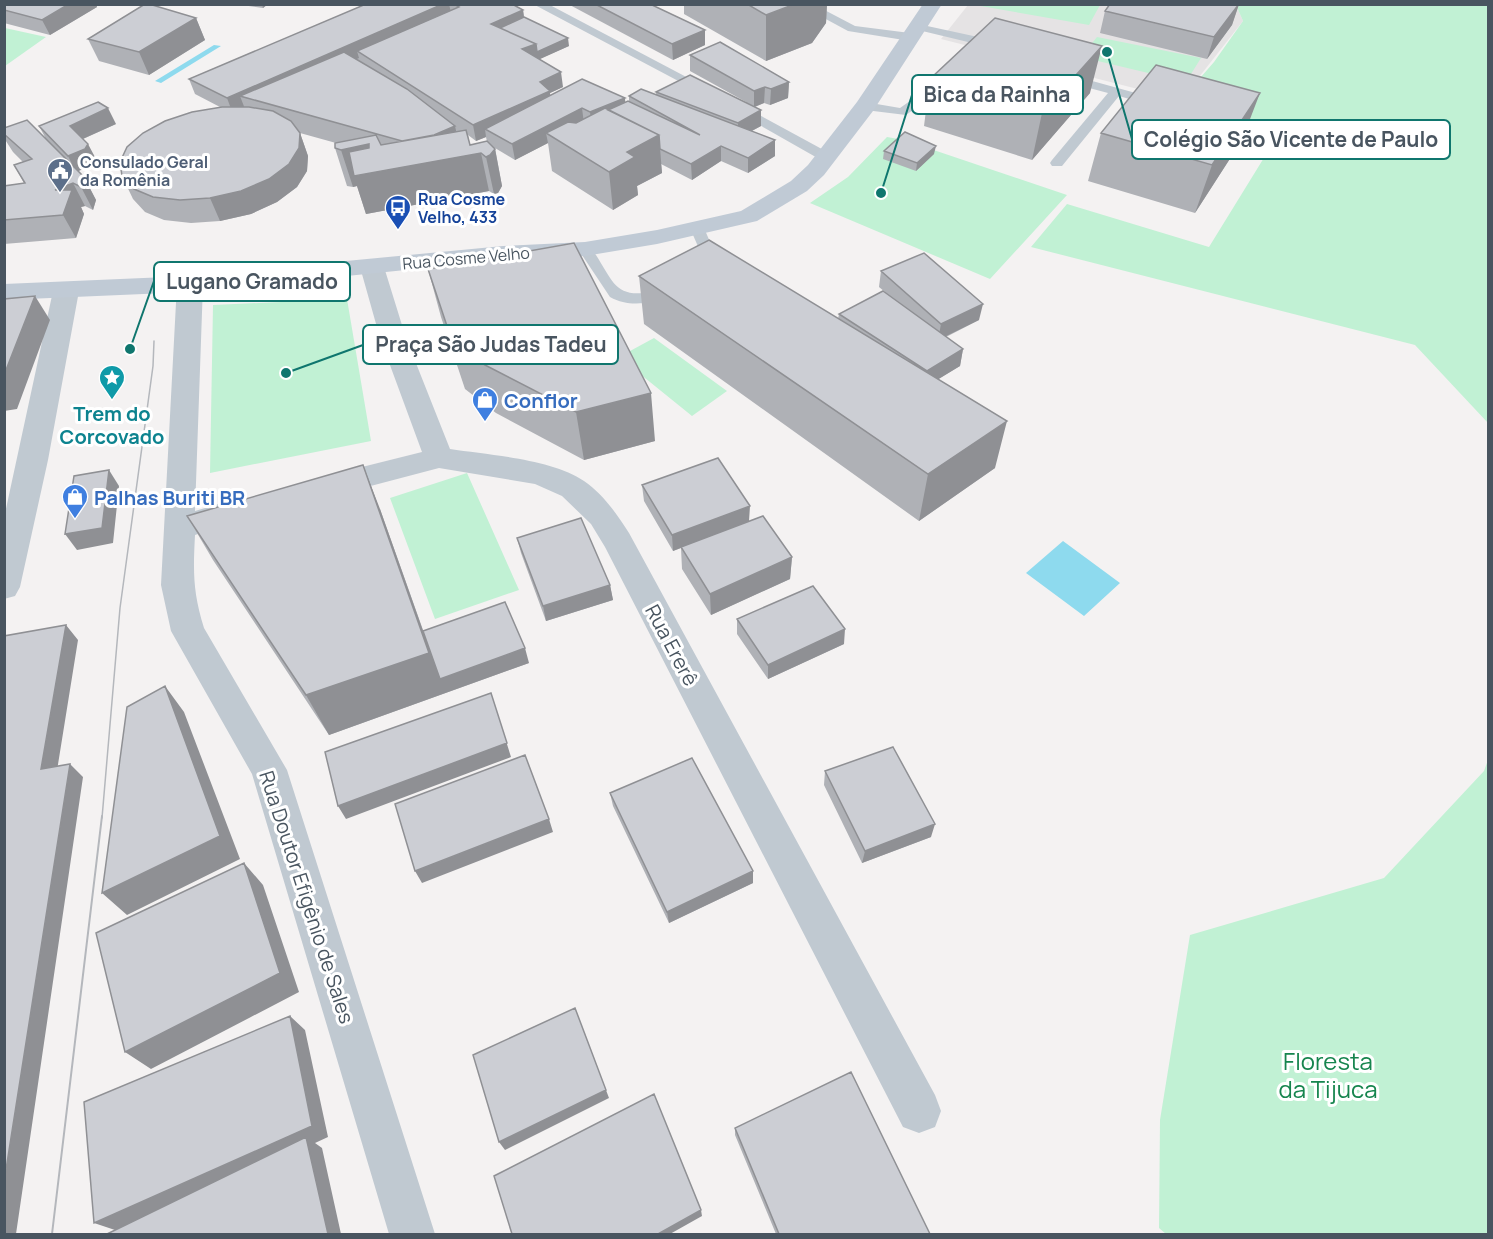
<svg xmlns="http://www.w3.org/2000/svg" width="1493" height="1239" font-family="Manrope,sans-serif">
<style>
.education{fill:#e5e3e4}
.green{fill:#c1f1d4}
.water{fill:#8edaee}
.lines{fill:none;stroke-linecap:round;stroke-linejoin:round}
.service{fill:#c0c9d1;fill-rule:evenodd}
.minor{fill:#c0c9d1;fill-rule:evenodd}
.secondary{fill:#c0cad5;fill-rule:evenodd}
.tram-far1{stroke:#b4b7bc;stroke-width:1.5}
.tram{stroke:#b4b7bc;stroke-width:2}
.wall{fill:#afb1b6;fill-rule:evenodd}
.shaded-wall{fill:#8f9094}
.building{fill:#ccced4;stroke:#8f9094;stroke-width:1.5}
.labels{text-anchor:middle;dominant-baseline:central;stroke-width:6;stroke-linejoin:round;paint-order:stroke}
.far-service-label{font-size:16px;font-weight:bold;fill:#4e5e75;stroke:#fff;text-anchor:start}
.far-transit-label{font-size:16px;font-weight:bold;fill:#164399;stroke:#fff;text-anchor:start}
.far-street-label{font-size:16px;fill:#495560;stroke:#fff}
.shop-label{font-size:20px;font-weight:bold;fill:#366cbe;stroke:#fff;text-anchor:start}
.culture-label{font-size:20px;font-weight:bold;fill:#0d838f;stroke:#fff}
.street-label{font-size:20px;fill:#495560;stroke:#fff}
.near-park-label{font-size:24px;fill:#16854e;stroke:#fff}
.leader{fill:none;stroke:#0f766e;stroke-width:2}
.callout-dot{fill:#0f766e;stroke:#fff;stroke-width:2}
.callout{fill:#fff;stroke:#0f766e;stroke-width:2}
.callout-label{font-size:21px;text-anchor:middle;font-weight:bold;fill:#495560}
</style>
<rect width="100%" height="100%" fill="#f4f2f2"/>
<path class="education" d="M968,5h268l7,16 -62,79 -240,-61z"/>
<path class="green" d="M975,5h125l-11,20z
M1236,5h252v418l-73,-78 -384,-98 36,-43 142,43 72,-117 -100,-30 33,-38 29,-41z
M5,28l41,9 -41,29z
M1097,37l104,21 -15,24 -105,-25z
M887,137l17,3 163,55 -77,84 -180,-76 38,-26z
M347,299l24,142 -161,32 3,-168z
M654,338l73,53 -35,25 -73,-59z
M467,473l52,117 -84,29 -45,-121z
M1488,760v474h-322l-7,-6 1,-108 30,-185 194,-57 100,-107z"/>
<path class="water" d="M214,45l7,1 -60,37 -6,-2z
M1063,541l57,42 -36,33 -58,-43z"/>
<g class="lines">
<path class="service" d="M533,4h15l163,86 -6,4 -4,-1z
M798,4h15l42,22 55,7 6,4 -6,4 -62,-10z
M918,24l83,18 2,3 -6,4 -83,-20 -2,-2z
M1067,74l94,26 2,3 -6,4 -38,-11 -57,70h-10l-2,-3 2,-3 56,-67 -45,-12v-6z
M947,75l4,1v6l-45,33 -41,-5 -6,-4 6,-4 35,6z
M739,104l92,50 2,3 -7,4 -5,-1 -86,-49 -2,-3z
M697,224l7,4 13,30 -5,12 -5,1 -7,-4 3,-9 -13,-30z
M585,245l5,1c27,39 22,56 76,43l8,5 -3,3c-21,6 -41,11 -61,0l-32,-48z"/>
<path class="minor" d="M372,259l9,3 3,5 22,71 44,111c39,6 102,10 134,32 19,13 33,33 45,52l306,562 6,16 -6,16 -16,6 -16,-6 -298,-580 -14,-23 -29,-28 -27,-12 -96,-16 -114,30 -11,-3 -4,-8 4,-8 108,-27 -42,-114 -20,-71 3,-5z
M190,276l9,2 4,6 -8,227 40,-12 11,3 4,8 -4,8 -51,17c-2,38 -2,57 9,93l83,142 148,464h-46l-137,-460 -81,-143 -10,-46 16,-301 4,-6z
M66,283l9,2 4,6 -31,169 -28,127 -5,9 -11,3v-81l49,-227 4,-6z"/>
<path class="secondary" d="M923,4h19l-69,107 -49,64 -17,16 -50,30 -100,23 -72,12 -82,4 -313,32 -186,8v-16l186,-8 313,-30 82,-4 72,-12 84,-19 50,-30 17,-16 49,-63z"/>
<path class="tram-far1" d="M102,818l18,-210 33,-242 1,-25"/>
<path class="tram" d="M52,1234l50,-418"/>
</g>
<path class="wall" d="M4,4h92l1,3 -47,28 -46,-12z
M234,4h34l-5,4z
M366,4h146l11,6 1,7 45,29 -30,13 24,28 -13,6v2l75,3v4h4v-6l27,-1v-3l90,10 -56,-31v-16l99,27 -1,16 -18,7 -6,-2 -9,4 6,19 -9,5 23,25 -27,17 -27,-12 -29,19 -31,-16 1,9 -25,13 1,9 -25,15 -61,-39 -4,-28 -33,17 -20,-12 7,38 -4,7 -4,1 -5,-3 -123,23 -9,-28 -4,1 -6,-1 -12,-38 1,-5 -36,-10 8,23 -1,15 -10,16 -20,15 -26,12 -31,7 -29,2 -27,-3 -19,-8 -12,-13 -11,-23 98,-69 -25,-13 -6,-15zM468,135l8,6 10,-4 1,5 -17,3z
M568,4h82l55,26v15l-32,15z
M684,4h143l-1,19 -14,20 -46,18 -82,-47z
M1110,4h129l-7,21 -25,34 -107,-26 5,-22z
M196,18l9,22 -56,35 -50,-14 -11,-22z
M930,79l160,14 -58,67 -108,-34z
M116,124l-33,15 13,20 -3,6 -15,6 6,6 12,23 -3,10 -8,-4 -4,1 3,7 -8,24 -72,6v-58l20,-3 -10,-18 9,-3 -10,-10 -9,-14v-10l41,9 -6,-11z
M1101,133l141,7 -47,73 -107,-32z
M884,151l50,3 -18,17 -33,-12z
M428,269l227,172 -71,19 -88,-47 -31,-24 -24,-72z
M881,271l98,49 -33,17 17,12 -3,17 -22,13 57,89 -76,53 -275,-197 -5,-48 199,43 1,-5 46,-22 -6,-5z
M642,485l107,36 43,36 -2,22 -79,36 -29,-46 -1,-21 -8,3 -29,-50z
M380,509l43,121 106,33 -200,72 -116,-175 -26,-44z
M517,538l93,47 3,15 -67,21 -25,-68z
M737,619l107,25 -76,35 -31,-45z
M825,771l106,66 -69,26 -38,-78z
M610,793l143,78v12l-84,40 -56,-117z
M735,1128l195,106h-154l-41,-99z"/>
<path class="shaded-wall" d="M69,4h27l1,3 -47,28 -8,-15z
M262,4h6l-5,4z
M443,4h6l3,13 -95,34 2,7 -98,44 -21,-6 5,13 -12,5 -6,-16z
M795,4h32l-1,19 -14,20 -46,18v-46z
M1239,4l-7,21 -25,34 7,-22z
M523,10l2,15 -23,11 -11,-12z
M196,18l9,22 -56,35 -10,-23z
M705,30v15l-32,15 -1,-16z
M568,38l1,8 -31,14 -16,-11 14,-5z
M1102,46l-12,47 -58,67 10,-47z
M561,72l2,15 -13,6 2,14 -67,22 1,8 -10,4 -3,-16 67,-43z
M789,82l-1,16 -18,7 1,-16z
M765,87l-1,16 -10,4v-16z
M1260,93l-18,47 -47,73 17,-48z
M625,98l1,16 -34,14 -2,-16z
M108,108l8,16 -38,17 -8,-15z
M582,108l2,16 -38,9 2,10 -33,17 -3,-16z
M761,110v16l-23,12v-15z
M455,126l5,23 21,4 8,38 -123,23 -9,-28 -4,1 -12,-37 28,-6h46z
M300,133l8,23 -1,15 -10,16 -20,15 -26,12 -31,7 -10,-23z
M659,135l3,38 -25,13 1,9 -25,15 -4,-38 18,-20z
M775,140v16l-27,17v-15z
M88,144l8,15 -3,6 -17,7 -8,-16z
M721,146v15l-29,19 -1,-16z
M936,146l-2,8 -18,17 1,-8z
M495,149l7,37 -4,7 -4,1 -8,-37z
M84,177l12,23 -3,10 -12,-23z
M73,183l12,23 -4,1 3,7 -8,24 -13,-23 -8,-25z
M35,296l15,24 -33,89 -13,2v-36z
M983,304l-4,16 -41,20 3,-16z
M963,349l-3,17 -36,22 3,-17z
M651,393l4,48 -71,19 -8,-48z
M1007,421l-12,47 -76,53 9,-47z
M363,465l17,44 60,170 85,-31 4,15 -200,72 -23,-40z
M109,470l10,16 -6,57 -36,7 -12,-16z
M750,506l-1,15 -76,30 -1,-16z
M792,557l-2,22 -79,36 -1,-21z
M610,585l3,15 -67,21 -3,-15z
M66,625l12,15 -23,143 -14,-14z
M845,629l-1,15 -76,35v-14z
M165,686l19,26 56,147 -113,56 -25,-22z
M491,693l20,64 -165,62 -8,-13z
M70,764l13,13 -67,457h-12v-52z
M549,819l4,13 -131,51 -7,-12z
M935,824l-4,13 -69,26 3,-12z
M244,863l19,22 36,107 -148,77 -26,-17z
M753,871v12l-84,40 -2,-11z
M575,1008l34,90 -104,52 -6,-8z
M290,1016l15,14 23,107 -13,6 7,5 19,86 -223,-3 -24,-8z
M701,1210l1,6 -32,18h-12z"/>
<path class="building" d="M4,4h65l-27,16 -38,-10z
M145,4h4l47,14 -57,34 -51,-13z
M366,4h77l-216,94 -38,-19z
M454,4h58l11,6 -32,14 45,20 -14,5 39,23 -21,10 10,9 -77,34 -116,-74 102,-44z
M595,4h55l55,26 -33,14z
M747,4h48l-29,11z
M1110,4h129l-25,33 -109,-26z
M524,17l44,21 -31,14 -1,-8 -36,-16z
M995,18l107,28 -60,67 -112,-34z
M720,42l69,40 -18,7 -6,-2 -11,4 -64,-36z
M344,52l63,37 48,37 -21,9 -32,6 -162,-45z
M1156,65l104,28 -48,72 -111,-32z
M690,75l71,35 -23,13 -82,-31z
M582,79l43,19 -35,14 -8,-4 -70,36 -27,-15z
M641,89l134,51 -27,18 -27,-12 -30,18 -31,-15 -1,-14 -51,-25 20,-9 72,34 -71,-39z
M98,102l10,6 -38,18 18,18 -3,5 -17,7 -29,-30z
M222,107h27l24,4 18,10 9,12 -1,15 -10,16 -20,15 -28,12 -31,7 -30,2 -27,-3 -19,-8 -12,-13 -2,-14 7,-15 16,-14 22,-12 27,-9z
M605,108l54,27 -32,17 8,5 -26,15 -63,-39 22,-11 8,1z
M27,120l57,57 -3,10 -8,-4 -18,7h17l-9,25 -59,5v-34l21,-3 -11,-18 18,-6 -28,-25v-6z
M466,130l4,15 17,-4 8,8 -5,6 -4,2 -5,-4 -127,23 -5,-24 20,-4v-4l-28,6 -6,-2v-5l41,-8 5,10z
M905,132l31,14 -19,17 -33,-12z
M709,240l298,181 -79,53 -289,-198z
M574,243l77,150 -75,19 -91,-47 -33,-24 -24,-72z
M924,253l59,51 -42,20 -60,-53z
M883,291l80,58 -36,22 -88,-57z
M35,296l-31,79v-76z
M718,458l32,48 -78,29 -30,-50z
M363,465l66,188 -123,42 -119,-179z
M109,470l-7,58 -37,6 9,-58z
M763,516l29,41 -82,37 -29,-47z
M581,518l29,67 -67,21 -26,-68z
M813,586l32,43 -77,36 -31,-46z
M505,602l20,46 -85,31 -17,-48z
M66,625l-25,144 29,-5 -66,418v-546z
M165,686l55,150 -118,57 25,-186z
M491,693l16,50 -169,63 -13,-54z
M893,747l42,77 -70,27 -40,-80z
M525,755l24,64 -134,52 -20,-67z
M692,758l61,113 -86,41 -57,-119z
M244,863l36,110 -155,79 -29,-119z
M575,1008l31,82 -107,52 -26,-87z
M290,1016l22,110 -218,97 -10,-121z
M851,1072l79,162h-151l-44,-106z
M654,1094l47,116 -43,24h-146l-18,-58z
M306,1137l22,97h-221z"/>
<defs>
<symbol id="civic-pin" viewBox="-11 -11 22 30"><path d="M0 17L-7.5 6A9.5 9.5 0 1 1 7.5 6Z" fill="#5c6f8a" stroke="#fff"/><path d="M-.6-6.5H3V-4.5H.6V-3L4-1V1h2V6H-6V1h2V-1L-.6-3ZM-1.2 2.5V6h2.4V2.5Z" fill="#fff"/></symbol>
<symbol id="bus-pin" viewBox="-11 -11 22 30"><path d="M0 17L-7.5 6A9.5 9.5 0 1 1 7.5 6Z" fill="#1a4fb4" stroke="#fff"/><path d="M-5-6H5V4H4V6H2V4H-2V6H-4V4H-5ZM-3.5-4V0h7V-4ZM-3.5 1.2v1.5H-2V1.2ZM2 1.2v1.5H3.5V1.2Z" fill="#fff"/></symbol>
<symbol id="sight-pin" viewBox="-11 -11 22 30"><path d="M0 17L-7.5 6A9.5 9.5 0 1 1 7.5 6Z" fill="#0f9aa8" stroke="#fff"/><path d="M0-6L1.8-2.2L6-1.7L2.9 1.2L3.7 5.4L0 3.3L-3.7 5.4L-2.9 1.2L-6-1.7L-1.8-2.2Z" fill="#fff"/></symbol>
<symbol id="shop-pin" viewBox="-11 -11 22 30"><path d="M0 17L-7.5 6A9.5 9.5 0 1 1 7.5 6Z" fill="#3f7fe0" stroke="#fff"/><path d="M-5-2.5h2.3a2.7 3.5 0 0 1 5.4 0H5L5.5 6h-11ZM-1.5-2.5h3a1.5 2.3 0 0 0-3 0Z" fill="#fff"/></symbol>
</defs>
<g fill-rule="evenodd">
<use href="#civic-pin" x="45" y="156" width="30" height="40"/>
<use href="#bus-pin" x="383" y="193" width="30" height="40"/>
<use href="#sight-pin" x="97" y="363" width="30" height="40"/>
<use href="#shop-pin" x="470" y="385" width="30" height="40"/>
<use href="#shop-pin" x="60" y="482" width="30" height="40"/>
</g>
<g class="labels">
<g class="far-service-label">
<text x="80" y="162">Consulado Geral<tspan x="80" dy="18">da Romênia</tspan></text>
</g>
<g class="far-transit-label">
<text x="418" y="199">Rua Cosme<tspan x="418" dy="18">Velho, 433</tspan></text>
</g>
<g class="far-street-label">
<text transform="translate(466 258) rotate(-5)">Rua Cosme Velho</text>
</g>
<g class="shop-label">
<text x="504" y="400">Conflor</text>
<text x="94" y="497">Palhas Buriti BR</text>
</g>
<g class="culture-label">
<text x="112" y="413">Trem do<tspan x="112" dy="23">Corcovado</tspan></text>
</g>
<g class="street-label">
<text transform="translate(672 645) rotate(62)">Rua Ererê</text>
<text transform="translate(307 897) rotate(72)">Rua Doutor Efigênio de Sales</text>
</g>
<g class="near-park-label">
<text x="1328" y="1060">Floresta<tspan x="1328" dy="28">da Tijuca</tspan></text>
</g>
</g>
<path class="leader" d="M881 193L912 95M1107 52L1132 139M130 349L154 281M286 373L363 345"/>
<g class="callout-dot">
<circle cx="881" cy="193" r="6"/>
<circle cx="1107" cy="52" r="6"/>
<circle cx="130" cy="349" r="6"/>
<circle cx="286" cy="373" r="6"/>
</g>
<g class="callout">
<rect x="912" y="75" width="171" height="39" rx="6"/>
<rect x="1132" y="120" width="318" height="39" rx="6"/>
<rect x="154" y="262" width="196" height="39" rx="6"/>
<rect x="363" y="325" width="255" height="39" rx="6"/>
</g>
<g class="callout-label">
<text x="997" y="102">Bica da Rainha</text>
<text x="1291" y="147">Colégio São Vicente de Paulo</text>
<text x="252" y="289">Lugano Gramado</text>
<text x="491" y="352">Praça São Judas Tadeu</text>
</g>
<rect width="1493" height="1239" fill="none" stroke="#495560" stroke-width="12"/>
</svg>
